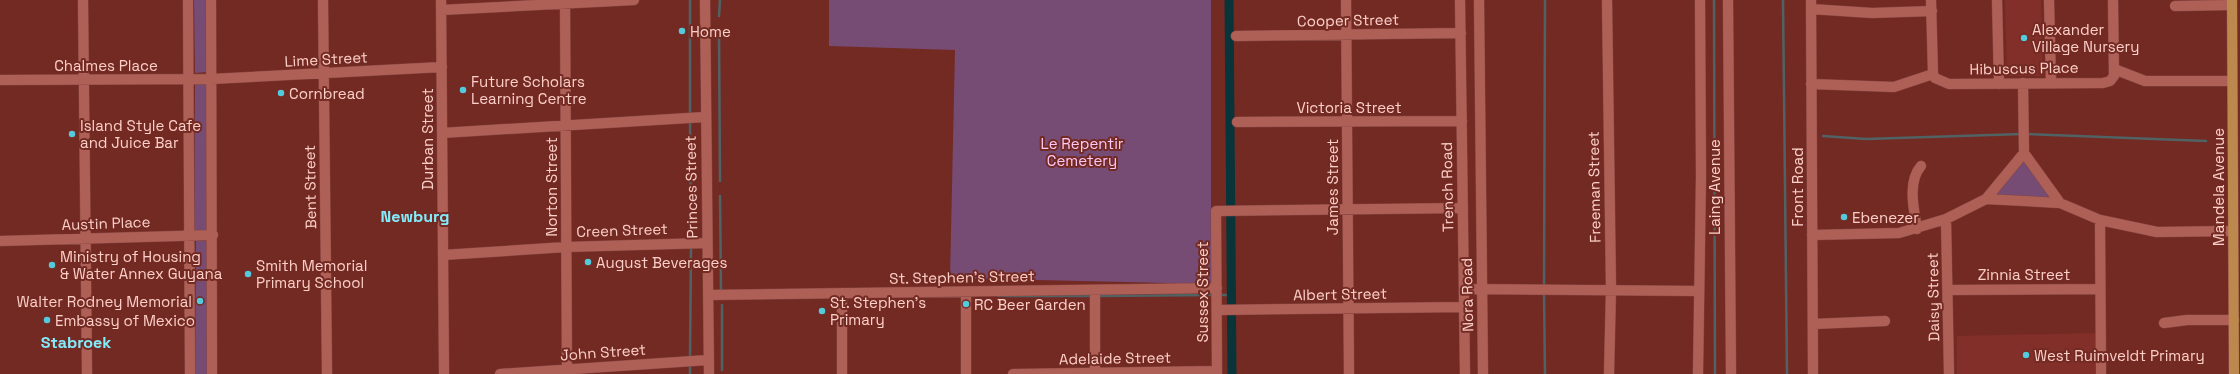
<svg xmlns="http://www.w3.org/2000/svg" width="2240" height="374" font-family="'Space Grotesk',sans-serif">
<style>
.built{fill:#812f28}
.green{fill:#764b74}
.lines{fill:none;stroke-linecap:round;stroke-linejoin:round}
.stream{stroke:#516265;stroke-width:2.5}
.canal{stroke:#08343a;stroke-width:9}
.minor-casing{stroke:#864642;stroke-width:11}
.major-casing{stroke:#864642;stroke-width:11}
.minor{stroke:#af6056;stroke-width:10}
.major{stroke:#bc884d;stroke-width:10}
.poi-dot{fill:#53cbdc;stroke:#732a23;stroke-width:1.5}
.labels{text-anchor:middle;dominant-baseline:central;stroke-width:4;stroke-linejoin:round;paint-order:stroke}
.street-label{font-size:15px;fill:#fccfc8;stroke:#732a23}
.poi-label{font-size:15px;fill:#fccfc8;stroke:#732a23;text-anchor:start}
.park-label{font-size:15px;fill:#fdc8fa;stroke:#732a23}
.neighbourhood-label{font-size:16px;font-weight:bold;fill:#83ecfc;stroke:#732a23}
</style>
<rect width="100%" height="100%" fill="#732a23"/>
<path class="built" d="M2005,0h36l2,76h-36z
M2096,333l-1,41h-138v-38z"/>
<path class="green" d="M194,0h12l1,72 -12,1z
M829,0h382v284l-261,-6 5,-228 -126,-4z
M195,84h13l-1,148h-13z
M2024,159l31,41 -62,-4z
M196,241h13l-1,133h-13z"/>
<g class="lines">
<path class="stream" d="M690,0v115
M1714,0l1,374
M1783,0l4,374
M719,16l1,-16
M719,30l1,151
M690,120l1,121
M2027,134l179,7
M1823,136l43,3 156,-5
M720,196l1,94
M1544,288l1,-288
M1544,293l1,81
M1220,295h12
M998,296h95
M1098,296l117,-1
M722,305v65
M690,359l1,-113
M690,374v-10"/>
<path class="canal" d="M1229,0l3,374"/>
<defs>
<path id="minor" d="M83,0l4,374
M188,0l2,374
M211,0l1,374
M323,0l4,374
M441,0l3,374
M565,0l2,374
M705,0l4,374
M1346,0l3,374
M1460,0l5,374
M1479,0l4,374
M1607,0l4,289 -2,85
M1728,0l3,374
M1811,0l2,374
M1931,0l2,74 2,4 14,6 154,-1 7,-2 4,-5 -1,-76
M1997,0l2,84
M2049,0l2,83
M2175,6l57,-1
M1811,9l61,4 60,-2
M441,10l193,-10
M1236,36l225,-3
M2114,69l31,12h87
M0,80l211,-1 231,-12
M1811,84l83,3 39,-13
M1237,122l225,-1
M442,133l263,-16
M2024,153l36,50
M1986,199l38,-46 -1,-70
M1946,219l3,155
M2100,220l1,154
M1917,229c-3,-19 -10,-47 4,-63
M1812,235l87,-2 47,-14 40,-20 74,4 40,17 57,12 76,-1
M0,241l213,-6
M443,255l123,-8 141,-4
M1464,289l235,2
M1095,290v84
M1948,290l152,-1
M966,292v82
M842,293v81
M708,295l509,-7
M1217,310l247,-3
M2164,323l23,-3h47
M1813,324l72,-3
M500,374l208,-14
M1013,374l204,-3
M1217,374l-1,-163 246,-3
M1698,374l3,-198 -1,-176"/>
<path id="major" d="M2232,0l2,374"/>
</defs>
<use href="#minor" class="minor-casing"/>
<use href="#major" class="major-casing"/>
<use href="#minor" class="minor"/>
<use href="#major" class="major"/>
</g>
<g class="poi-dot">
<circle cx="682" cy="31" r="4"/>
<circle cx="2024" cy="38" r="4"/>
<circle cx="463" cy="90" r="4"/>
<circle cx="281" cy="93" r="4"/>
<circle cx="72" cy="134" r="4"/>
<circle cx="1844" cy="217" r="4"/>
<circle cx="588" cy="262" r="4"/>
<circle cx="52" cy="265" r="4"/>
<circle cx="248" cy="274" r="4"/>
<circle cx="200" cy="301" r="4"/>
<circle cx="966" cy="304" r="4"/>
<circle cx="822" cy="311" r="4"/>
<circle cx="47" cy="320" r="4"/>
<circle cx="2026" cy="355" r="4"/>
</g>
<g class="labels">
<g class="street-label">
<text transform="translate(1348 20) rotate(-1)">Cooper Street</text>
<text transform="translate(326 59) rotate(-3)">Lime Street</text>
<text x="106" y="65">Chalmes Place</text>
<text transform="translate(2024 68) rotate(-1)">Hibuscus Place</text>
<text x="1349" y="107">Victoria Street</text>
<text transform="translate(427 139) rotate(-90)">Durban Street</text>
<text transform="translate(310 187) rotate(-91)">Bent Street</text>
<text transform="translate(551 187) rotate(-90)">Norton Street</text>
<text transform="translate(691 187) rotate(-91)">Princes Street</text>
<text transform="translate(1332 187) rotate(-90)">James Street</text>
<text transform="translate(1447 187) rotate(-91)">Trench Road</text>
<text transform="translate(1594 187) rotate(-91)">Freeman Street</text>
<text transform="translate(1714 187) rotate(-90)">Laing Avenue</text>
<text transform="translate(1797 187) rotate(-90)">Front Road</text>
<text transform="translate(2218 187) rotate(-90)">Mandela Avenue</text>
<text transform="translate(106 223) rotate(-2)">Austin Place</text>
<text transform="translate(622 230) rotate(-2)">Creen Street</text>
<text x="2024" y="274">Zinnia Street</text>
<text transform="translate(962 277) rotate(-1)">St. Stephen's Street</text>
<text transform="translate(1202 292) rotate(-90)">Sussex Street</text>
<text transform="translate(1340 294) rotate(-1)">Albert Street</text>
<text transform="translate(1467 295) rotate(-91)">Nora Road</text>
<text transform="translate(1933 297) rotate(-91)">Daisy Street</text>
<text transform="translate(603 352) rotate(-4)">John Street</text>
<text transform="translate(1115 358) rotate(-1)">Adelaide Street</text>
</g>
<g class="poi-label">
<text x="2032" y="29">Alexander<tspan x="2032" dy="17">Village Nursery</tspan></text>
<text x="690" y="31">Home</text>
<text x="471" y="81">Future Scholars<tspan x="471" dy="17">Learning Centre</tspan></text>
<text x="289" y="93">Cornbread</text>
<text x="80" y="125">Island Style Cafe<tspan x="80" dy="17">and Juice Bar</tspan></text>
<text x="1852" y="217">Ebenezer</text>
<text x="60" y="256">Ministry of Housing<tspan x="60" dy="17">&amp; Water Annex Guyana</tspan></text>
<text x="596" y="262">August Beverages</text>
<text x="256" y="265">Smith Memorial<tspan x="256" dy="17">Primary School</tspan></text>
<text x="192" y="301" text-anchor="end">Walter Rodney Memorial</text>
<text x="830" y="302">St. Stephen's<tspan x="830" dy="17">Primary</tspan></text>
<text x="974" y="304">RC Beer Garden</text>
<text x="55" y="320">Embassy of Mexico</text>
<text x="2034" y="355">West Ruimveldt Primary</text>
</g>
<g class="park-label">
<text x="1082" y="143">Le Repentir<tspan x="1082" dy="17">Cemetery</tspan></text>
</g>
<g class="neighbourhood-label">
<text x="415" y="216">Newburg</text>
<text x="76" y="342">Stabroek</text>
</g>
</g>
</svg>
